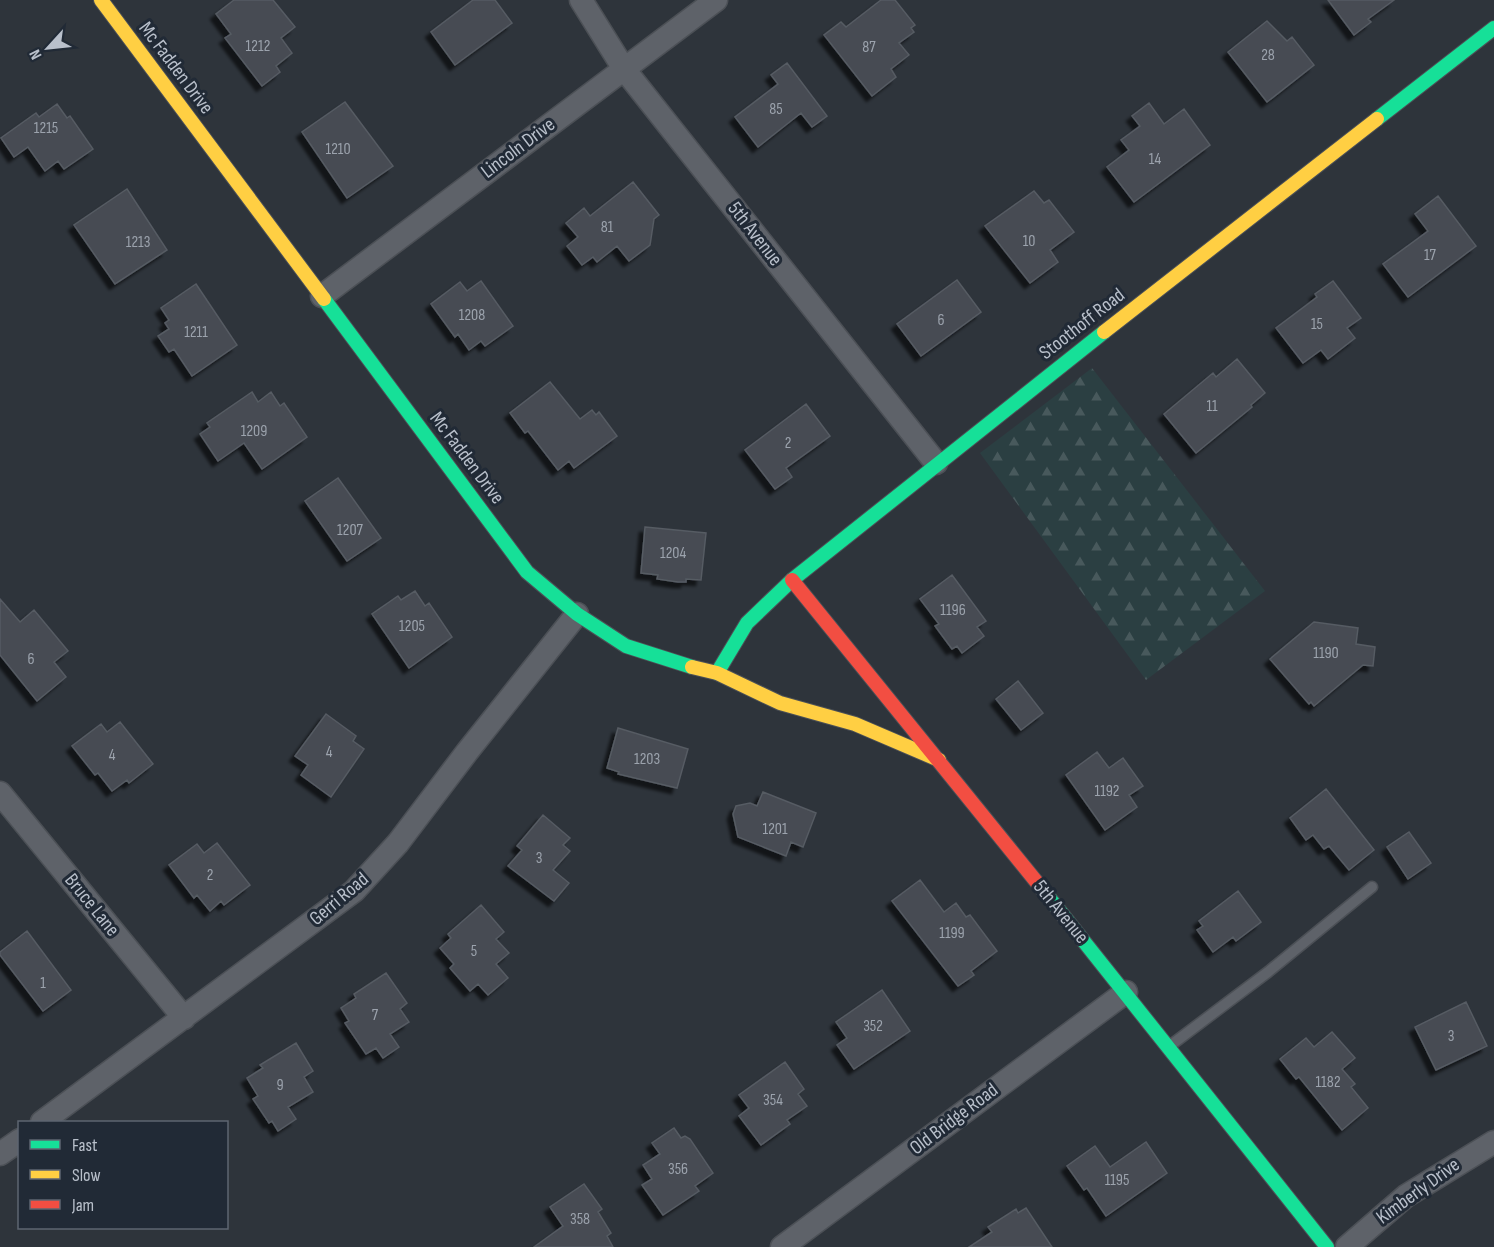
<svg xmlns="http://www.w3.org/2000/svg" width="1494" height="1247" font-family="'Sofia Sans Condensed',sans-serif">
<style>
.forest{fill:url(#forest-firs)}
.building{fill:#464b52;stroke:#565b63;stroke-width:1.5;filter:url(#shadow)}
.lines{fill:none;stroke-linecap:round;stroke-linejoin:round}
.lane-casing{stroke:#4c5056;stroke-width:13}
.street-casing{stroke:#4c5056;stroke-width:25}
.fast-casing{stroke:#4c5056;stroke-width:16}
.slow-casing{stroke:#4c5056;stroke-width:16}
.jam-casing{stroke:#4c5056;stroke-width:16}
.lane{stroke:#5e6269;stroke-width:10}
.street{stroke:#5e6269;stroke-width:22}
.fast{stroke:#16e098;stroke-width:14}
.slow{stroke:#ffcf43;stroke-width:14}
.jam{stroke:#f24e42;stroke-width:14}
.labels{text-anchor:middle;dominant-baseline:central;stroke-width:6;stroke-linejoin:round;paint-order:stroke}
.number-label{font-size:16px;fill:#9ca3ad}
.street-label{font-size:20px;fill:#b9c0cb;stroke:#212a36}
</style>
<defs>
<pattern id="forest-firs" width="22" height="20" patternUnits="userSpaceOnUse" patternTransform="scale(1.5)"><rect width="22" height="20" fill="#2b3f42"/><path d="M5 1l3.5 6h-7zM16 11l3.5 6h-7z" fill="#48595c"/></pattern>
<filter id="shadow"><feDropShadow dx="-5.5" dy="5.5" stdDeviation="1.5" flood-color="#0009"/></filter>
</defs>
<rect width="100%" height="100%" fill="#2e343b"/>
<path class="forest" d="M1092,368l173,223 -119,89 -166,-227z"/>
<path class="building" d="M234,0h39l22,27 -14,11 11,15 -16,13 4,6 -18,14 -37,-48 6,-4 -15,-20z
M473,0h22l17,23 -57,42 -24,-33z
M881,0h14l20,25 -4,3 3,4 -15,11 10,12 -18,14 5,8 -24,19 -48,-61 17,-13 5,5z
M1328,0h66l-26,19 3,3 -17,13z
M1267,21l20,20 5,-4 22,28 -47,37 -39,-50z
M787,63l40,53 -15,11 -11,-14 -43,34 -23,-30 43,-33 -7,-9z
M345,102l48,64 -46,32 -45,-66z
M1149,103l15,21 20,-15 26,36 -76,57 -27,-35 22,-17 -8,-10 19,-14 -8,-10z
M57,104l10,14 3,-2 23,33 -29,20 -6,-8 -13,10 -17,-24 -14,10 -13,-19 35,-25 3,4z
M633,182l26,33 -5,4 -4,26 -21,16 -12,-15 -20,16 -4,-5 -11,8 -15,-19 11,-9 -12,-14 18,-15 6,8z
M127,189l40,61 -52,34 -41,-59z
M1034,191l10,12 5,-3 25,32 -24,18 8,12 -28,21 -45,-57z
M1438,196l38,50 -68,51 -25,-33 45,-33 -13,-17z
M957,280l24,32 -60,44 -24,-32z
M481,281l32,45 -28,20 -4,-5 -12,9 -11,-16 -3,3 -24,-33 29,-22 7,9z
M1333,281l28,37 -14,10 8,10 -27,21 -7,-9 -18,13 -27,-35 41,-31 -2,-3z
M196,284l41,61 -45,31 -18,-27 -5,3 -11,-16 11,-7 -4,-6 4,-3 -8,-12z
M1237,359l28,34 -14,12 1,2 -56,46 -32,-39 49,-41 3,4z
M550,382l30,37 12,-9 4,5 3,-3 18,24 -43,32 -5,-7 -11,9 -30,-39 -3,2 -15,-20z
M252,392l6,10 13,-10 9,14 4,-3 23,34 -45,32 -18,-26 -26,18 -18,-27 10,-7 -3,-4z
M806,404l24,32 -44,32 6,9 -17,12 -30,-39z
M338,478l43,60 -34,23 -42,-60z
M645,527l61,6 -5,47 -15,-1v3h-8l-21,-3 1,-4 -17,-2z
M952,575l34,46 -9,6 7,9 -22,17 -5,-7 -5,3 -17,-23 4,-2 -19,-25z
M415,591l10,15 4,-3 23,34 -43,31 -37,-54 26,-18 3,4z
M0,599l20,23 14,-12 34,41 -14,11 12,15 -29,24 -37,-46z
M1314,622l44,6 -2,16 19,3 -2,19 -10,-1 -49,41 -3,-4 -2,2 -39,-45z
M1018,681l25,32 -22,17 -25,-31z
M326,714l30,22 -3,5 11,8 -33,48 -30,-22 7,-10 -13,-9z
M120,722l33,42 -24,19 -2,-3 -15,11 -14,-18 -3,2 -23,-29 29,-22 6,8z
M618,728l70,21 -11,39 -59,-14 1,-2 -12,-4z
M1097,752l12,16 14,-10 20,28 -14,9 8,12 -32,23 -39,-55z
M1326,789l48,61 -25,20 -20,-24 -5,3 -11,-14 -7,5 -16,-22z
M763,792l53,21 -13,34 -12,-5 -5,14 -48,-19 -5,-23 3,-8 14,-3 7,3z
M543,815l27,23 -7,7 7,6 -17,19 16,13 -15,18 -46,-35 14,-16 -5,-4z
M1409,832l22,31 -23,16 -21,-32z
M217,843l33,42 -26,20 -3,-4 -11,10 -13,-16 -3,3 -25,-33 28,-21 7,9z
M920,880l24,32 12,-9 10,14 4,-2 27,36 -26,20 3,4 -16,11 -66,-85z
M1238,891l23,31 -25,19 -3,-4 -20,15 -16,-22 6,-4 -4,-5z
M481,905l23,27 -8,7 13,14 -13,11 12,14 -20,17 -10,-11 -8,7 -20,-23 4,-4 -14,-16 11,-10 -3,-4z
M27,931l44,59 -28,21 -43,-56v-3z
M386,973l21,30 -7,6 9,13 -19,12 9,13 -16,11 -7,-10 -10,6 -21,-31 4,-2 -8,-13 15,-10 -2,-4z
M882,990l28,41 -56,38 -17,-24 10,-7 -11,-16z
M1466,1002l21,44 -51,24 -21,-43z
M1332,1032l23,26 -13,11 13,15 -4,3 17,21 -26,22 -43,-53 -3,2 -16,-20 26,-21 8,9z
M296,1043l17,28 -9,6 9,15 -25,15 8,12 -18,12 -6,-10 -3,2 -16,-24 5,-3 -11,-18 16,-10 -3,-3z
M785,1062l19,27 -6,5 9,12 -20,14 3,4 -29,21 -22,-29 10,-8 -10,-13z
M674,1128l7,10 4,-2 5,3 23,34 -18,13 4,5 -36,24 -21,-30 10,-6 -9,-14 17,-11 -8,-11z
M1146,1142l21,31 -61,43 -19,-28 -3,2 -17,-24 28,-20 15,21z
M584,1184l18,25 -4,3 13,21 -4,3 6,11h-79l29,-21 -13,-19z
M1026,1208l26,39h-83l23,-15 -4,-5 28,-18 2,4z"/>
<g class="lines">
<defs>
<path id="lane" d="M1171,1045l97,-73 104,-85"/>
<path id="street" d="M581,0l43,69 312,394
M322,296l394,-296
M0,793l184,225
M42,1122l312,-231 44,-48 69,-91 110,-138
M0,1154l20,-14
M782,1247l344,-255
M1347,1247l59,-51 88,-54"/>
<path id="fast" d="M1377,119l117,-91
M324,299l203,273 50,42 49,32 66,21
M717,673l30,-50 45,-43 312,-248
M1039,885l288,362"/>
<path id="slow" d="M101,0l223,299
M1104,332l273,-213
M692,667l25,6 63,30 75,21 84,36"/>
<path id="jam" d="M792,580l247,305"/>
</defs>
<use href="#lane" class="lane-casing"/>
<use href="#street" class="street-casing"/>
<use href="#fast" class="fast-casing"/>
<use href="#slow" class="slow-casing"/>
<use href="#jam" class="jam-casing"/>
<use href="#lane" class="lane"/>
<use href="#street" class="street"/>
<use href="#fast" class="fast"/>
<use href="#slow" class="slow"/>
<use href="#jam" class="jam"/>
</g>
<g class="labels">
<g class="number-label">
<text x="258" y="46">1212</text>
<text x="869" y="47">87</text>
<text x="1268" y="55">28</text>
<text x="776" y="109">85</text>
<text x="46" y="128">1215</text>
<text x="338" y="149">1210</text>
<text x="1155" y="159">14</text>
<text x="607" y="227">81</text>
<text x="1029" y="241">10</text>
<text x="138" y="242">1213</text>
<text x="1430" y="255">17</text>
<text x="472" y="315">1208</text>
<text x="941" y="320">6</text>
<text x="1317" y="324">15</text>
<text x="196" y="332">1211</text>
<text x="1212" y="406">11</text>
<text x="254" y="431">1209</text>
<text x="788" y="443">2</text>
<text x="350" y="530">1207</text>
<text x="673" y="553">1204</text>
<text x="953" y="610">1196</text>
<text x="412" y="626">1205</text>
<text x="1326" y="653">1190</text>
<text x="31" y="659">6</text>
<text x="329" y="752">4</text>
<text x="112" y="755">4</text>
<text x="647" y="759">1203</text>
<text x="1107" y="791">1192</text>
<text x="775" y="829">1201</text>
<text x="539" y="858">3</text>
<text x="210" y="875">2</text>
<text x="952" y="933">1199</text>
<text x="474" y="951">5</text>
<text x="43" y="983">1</text>
<text x="375" y="1015">7</text>
<text x="873" y="1026">352</text>
<text x="1451" y="1036">3</text>
<text x="1328" y="1082">1182</text>
<text x="280" y="1085">9</text>
<text x="773" y="1100">354</text>
<text x="678" y="1169">356</text>
<text x="1117" y="1180">1195</text>
<text x="580" y="1219">358</text>
</g>
<g class="street-label">
<text transform="translate(176 68) rotate(53)">Mc Fadden Drive</text>
<text transform="translate(518 148) rotate(-37)">Lincoln Drive</text>
<text transform="translate(755 234) rotate(52)">5th Avenue</text>
<text transform="translate(1082 324) rotate(-38)">Stoothoff Road</text>
<text transform="translate(467 458) rotate(53)">Mc Fadden Drive</text>
<text transform="translate(339 899) rotate(-40)">Gerri Road</text>
<text transform="translate(92 905) rotate(51)">Bruce Lane</text>
<text transform="translate(1061 912) rotate(51)">5th Avenue</text>
<text transform="translate(954 1119) rotate(-37)">Old Bridge Road</text>
<text transform="translate(1418 1191) rotate(-36)">Kimberly Drive</text>
</g>
</g>
<rect x="18" y="1121" width="210" height="108" fill="#212a36" stroke="#5e6672" stroke-width="1.5"/>
<rect x="30" y="1140" width="30" height="9" fill="#16e098" stroke="#5e6672" stroke-width="1.5"/>
<text x="72" y="1151" font-size="18" fill="#b9c0cb">Fast</text>
<rect x="30" y="1170" width="30" height="9" fill="#ffcf43" stroke="#5e6672" stroke-width="1.5"/>
<text x="72" y="1181" font-size="18" fill="#b9c0cb">Slow</text>
<rect x="30" y="1200" width="30" height="9" fill="#f24e42" stroke="#5e6672" stroke-width="1.5"/>
<text x="72" y="1211" font-size="18" fill="#b9c0cb">Jam</text>
<g transform="translate(48 48) rotate(243)" stroke="#212a36" stroke-width="4.5" paint-order="stroke">
<path d="M0-4.5L10 22L0 15L-10 22Z" fill="#b9c0cb"/>
<text y="-9" font-size="16" font-weight="bold" text-anchor="middle" fill="#b9c0cb">N</text>
</g>
</svg>
